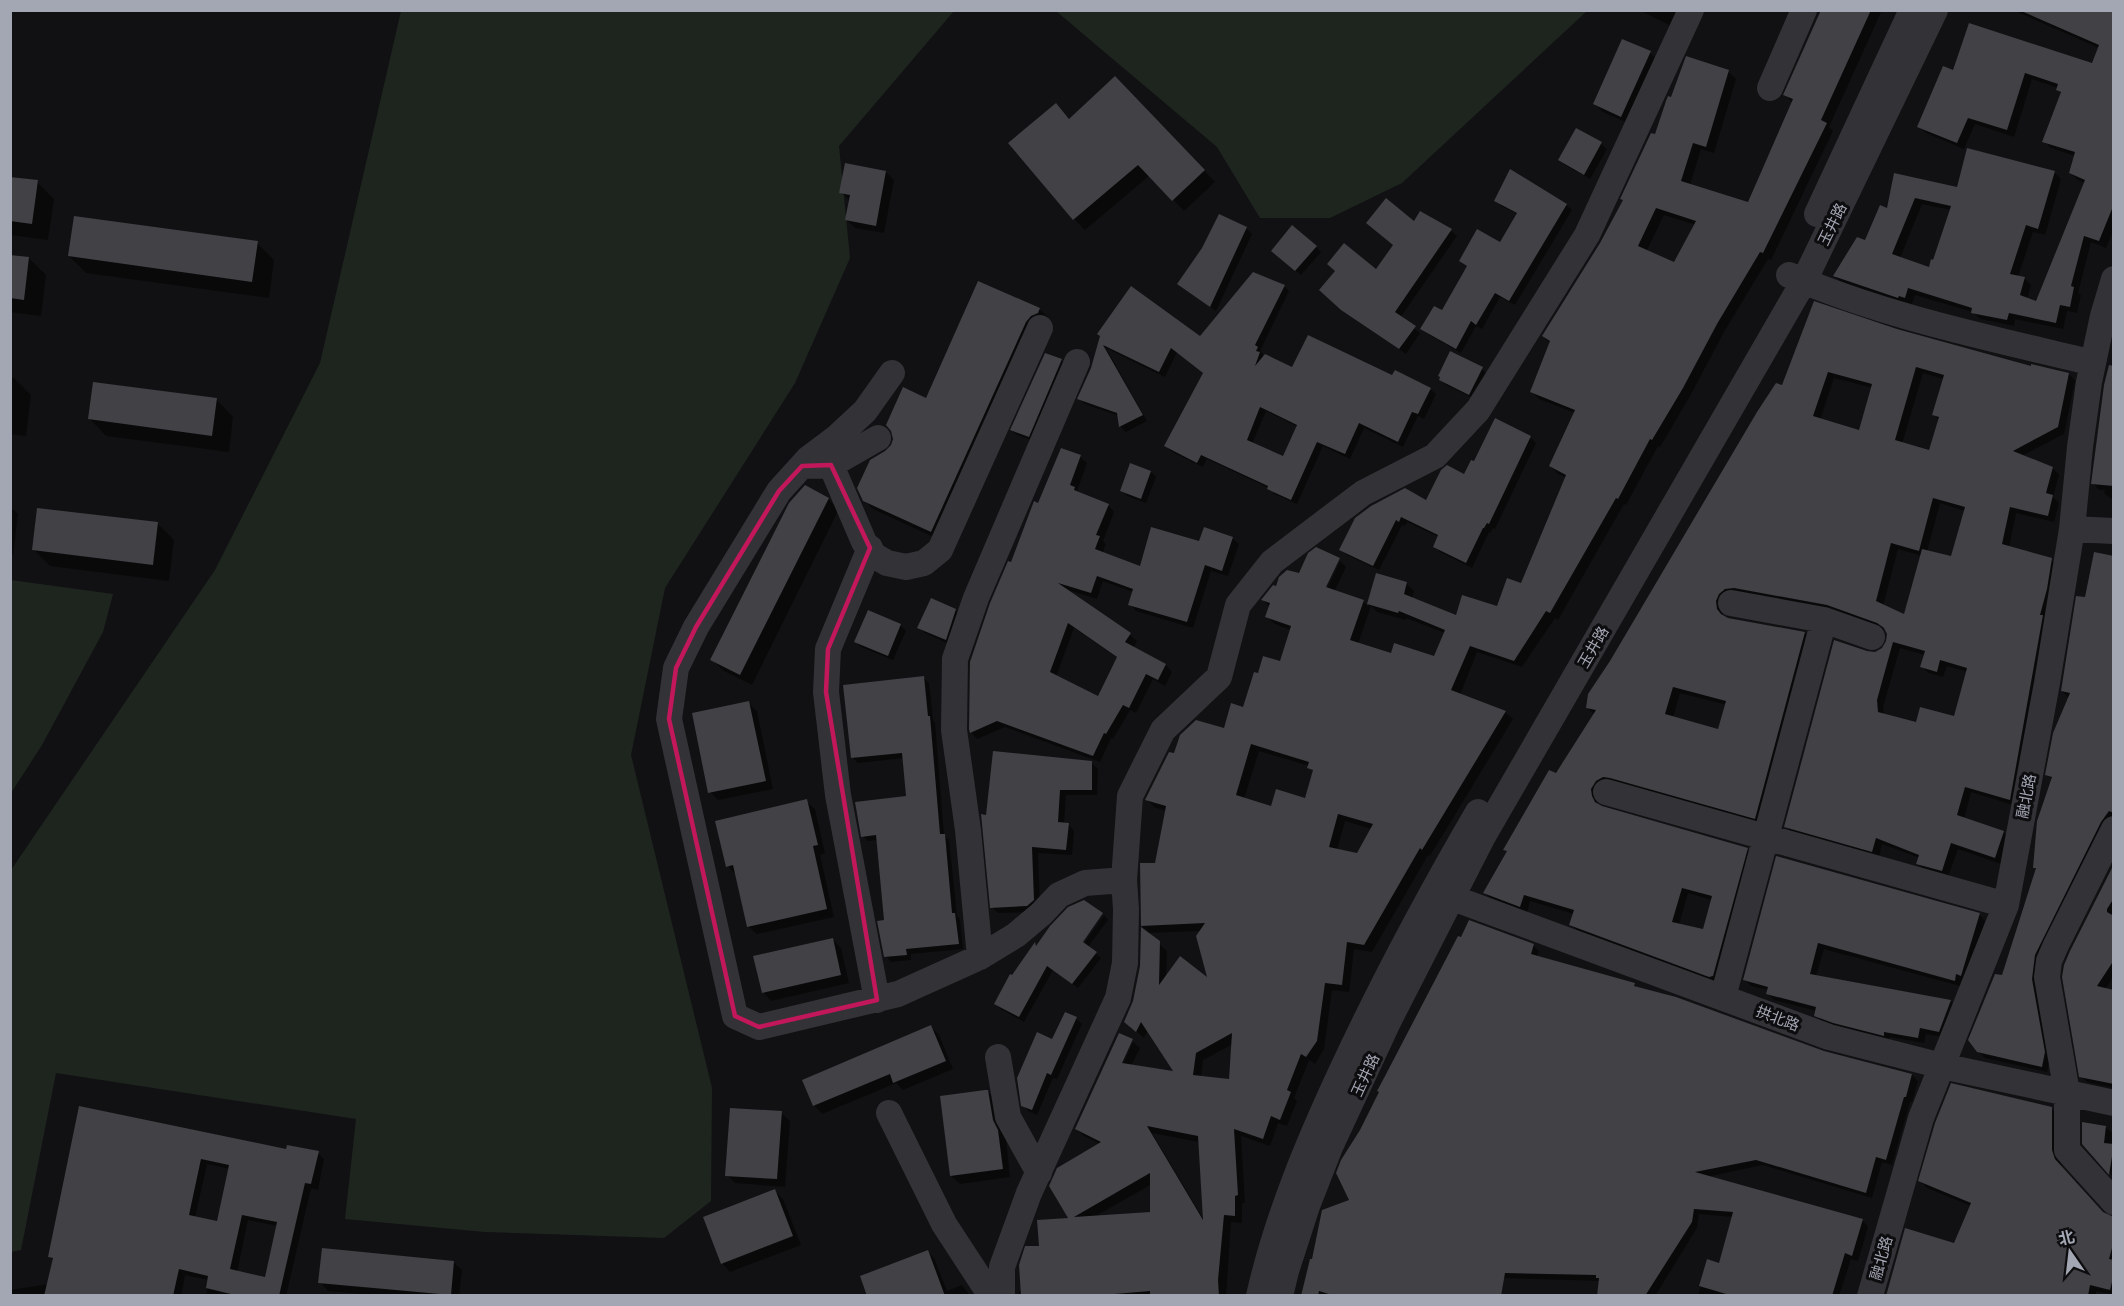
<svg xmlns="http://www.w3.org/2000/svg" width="2124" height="1306" font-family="'PT Sans Narrow','Noto Sans SC',sans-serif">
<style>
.green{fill:#1e251f}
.shadow{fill:#0007;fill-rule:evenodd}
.building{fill:#414146;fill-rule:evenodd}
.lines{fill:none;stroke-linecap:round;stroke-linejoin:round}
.minor{stroke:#333337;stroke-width:26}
.marked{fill:none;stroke:#c2185b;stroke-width:4.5;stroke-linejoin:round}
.labels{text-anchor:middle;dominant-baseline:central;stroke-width:6;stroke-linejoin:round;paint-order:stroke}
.street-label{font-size:15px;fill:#a3a6b3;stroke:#0d0c0e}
</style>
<rect width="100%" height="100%" fill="#111113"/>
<path class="green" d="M401,11h553l-115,135 11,112 -55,125 -130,205 -34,167 81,333 -1,113 -47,37 -179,-6 -140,-13 11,-100 -300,-46 -35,177 -10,2v-382l204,-300 105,-207z
M1056,11h531l-185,172 -72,35h-70l-43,-71z
M11,580l102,14 -10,38 -61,113 -31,48z"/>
<path class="shadow" d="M1639,10h39l-7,16z
M1823,10h59l-53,117 4,4 -62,129 -3,-1 -44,73 -34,64 -30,51 -2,-1 -32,59 -2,-1 -66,116 -3,-2 -33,49 -45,-15 -17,43 45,17 8,7 -83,137 -2,-1 -56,97 -18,-3 -5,43 -17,-2 -8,59 -9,15 -6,-4 -15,38 3,3 -10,25 -9,-3 -8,23 -29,-10 4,67h-3v20l-11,-1 -5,74h-207v-5h3l-2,-26 7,-17 13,-1 -2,-26 32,-1 -20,-34 8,-17 42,-25 -16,-8 -8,-7 43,-94 14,7h-3l-13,27 3,1 13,-28 7,6 -9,18 45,7 -28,-43 -4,8 -19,-16 9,-20 7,-36 1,-37 5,4 1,-1 -6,-6v-61h14l11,-54 -13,-4 -7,-8 23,-45 5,1 6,-19 15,-15 29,9 7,-25 12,4 11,-35h4l5,-16 17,5 10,-33 -16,-6 -8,-7 3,-10 -7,-7 10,-13 4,1 4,-10 6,-7 12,4 11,-21 6,-5 24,12h-3l-16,32 3,2 16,-34 6,6 -12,25 29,9 5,6 9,-32 29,8 8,8 -2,8 45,17 6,-19 35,11 9,-28 15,5 45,-107 -9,-4 -8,-8 25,-53 -36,-14 -8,-8 20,-47 -8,-8 58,-92 23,-43 -2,-2 30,-64 4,1 11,-35 2,-3 3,1 15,-41 41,13 8,8 -22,74 -13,-4 -11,36 59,19 44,-101 -8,-8zM1664,215l32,10 -21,39 -29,-12zM1371,606l6,6 29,8v-2l39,15 -10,25 -40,-13 -3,10 -34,-11zM1259,751l51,15 4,7 -8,26 -29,-8 -5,17 -28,-9zM1345,821l27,8 -15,26 -20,-5zM1201,931l-4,5 13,45 -30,-22 -14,18 1,-26 -20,-18zM1233,1044l-2,37 -30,-4 2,-17zM1152,1133l47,9 5,78zM1152,1184v29l-58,4z
M2013,10h101v219l-8,19 -15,-6 -13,51 3,2 -4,18 -10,-2 -4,18 -48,-10 -1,7 -34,-7 -7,-7 -58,-17 -3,9 -6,-2 -1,2 -63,-21 -7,-7 31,-34 22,-32 7,-35 63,14 96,-17 7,7 -16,56 -12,-3 -15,45 6,1 7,7 -4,14 10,3 48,-119 -7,-3 -8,-7 5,-17 -24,-8 -7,-7 18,-46 -4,-5v-2l-26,-9 -18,58 -39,-13 -11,25 -38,-16 -7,-7 35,-54 139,-7 6,-17zM1922,204l29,6 -17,52 -4,7 -30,-11z
M1650,53l8,8 -28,63 -27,-12 -8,-8z
M1126,89l89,93 -31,29 -34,-36 -65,55 -11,-11 -7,-103 3,4z
M1576,130l25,14 6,5 -17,30 -25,-14 -5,-5z
M1511,171l55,34 6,5 -57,95 -15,-8 -18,32 -6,-3 -15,27 -33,-19 -6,-5 20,-17 26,-45 -8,-6 40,-17 18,-30 -17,-8 -5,-6z
M886,172l8,8 -10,53 -29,-5 -9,-9 4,-18 -9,-9z
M10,178l27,4 17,17 -6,41 -38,-5z
M1421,213l30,18 6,5 -57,82 20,15 -14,21 -57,-39 -23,-19 50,-25 18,-26 21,-22z
M1219,216l28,13 5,5 -36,77 -37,-27 25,-35z
M257,243l17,17 -5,38 -183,-25 -17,-17z
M1316,247l5,5 -20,23 -23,-19z
M10,256l19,2 17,17 -5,41 -31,-4z
M1284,286l5,5 -29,60 3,3 -1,2 31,13 99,8 38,12 6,5 -12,25 -6,-3 -15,31 -39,-19 -14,31 -27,-13 -26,58 -23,-10 -5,-6 -62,-29 -4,8 -31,-15 -6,-6 38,-72 -27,-22 -12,25 -59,-29 41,73 -21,11 -6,-6 -1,-10 -34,-12 -6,-5 13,-31 10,-31 98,1zM1266,411l32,16 -14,31 -32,-14z
M1039,309l9,8 -2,4 -106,219 -67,-31 -9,-9 30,-61 33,-39z
M1896,331l136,37 37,6 6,7 -11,53 -42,22 31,12 6,7 -6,22 6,6 -5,19 -38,-9 -7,34 42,13 7,6 -42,240 -45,-14 -7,27 39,13 7,7 -9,25 -43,-15 -10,28 -23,-7 -7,-6 2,-6 -38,-14 -3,13 -87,-24 -6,-7 88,-173 9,-4 5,-7v-9l-3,-4 -48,-17 -115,-4 1,9 82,16 6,7 -49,184 -164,-28 1,10 148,43 6,7 -37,127 -138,-52 -7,-6 3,-11 -44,-13 -3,12 -36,-14 -6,-6 23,-41 -3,-2 90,-135 -8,-7 196,-321zM1923,373l21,6 -10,36 5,5 -9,32 -28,-8zM1834,378l39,10 -13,44 -40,-12zM1940,503l25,8 -13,47 -25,-6zM1898,549l24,7 -17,60 -22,-10zM1900,648l25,7 -3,12 7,6 14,4 4,-11 21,6 -13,46 -38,6 -33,-8 -1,-9zM1680,693l47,12 -8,26 -46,-13zM1688,893l24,7 -8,31 -25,-6z
M1061,360l6,5 -33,76 -17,-6 -5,-5z
M1482,369l5,5 -12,25 -29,-14 -5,-5z
M2114,372v129l-10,-8 1,-3h-6l-6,-7z
M10,378h4l17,17 -5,41 -16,-2z
M217,400l16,17 -4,35 -123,-16 -16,-17z
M1530,437l6,6 -41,86 -2,-1 -3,5 -1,-1 -17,36 -32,-16 -5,-5 4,-10 -32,-15 -2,4 -3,-1 -23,45 -32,-15 -6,-6 86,-47 38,-26 9,-13z
M1080,457l7,6 -10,28 3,4 28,10 6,7 -11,29 3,3 -4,10 38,14 60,-25 32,-5 7,6 -11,32 -17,-5 -18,57 -57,-17 -6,-7 3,-12 -30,-11 -6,18 -32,-10 65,46 7,6 -4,7 33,17 6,7 -7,14 -12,-7 -17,34 -6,-3 -17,29 -2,-1 -11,24 -95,-35 -28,12 -6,-7 41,-168 27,-59zM1074,628l44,30 -20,40 -42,-21z
M1151,472l5,5 -10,26 -19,-7 -5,-5z
M827,498l12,11 -87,176 -28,-14 -12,-11z
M10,507l8,7 -5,41h-3z
M158,524l16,16 -5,41 -119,-15 -16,-16z
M2114,558v264l-73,140 9,97 -3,13 -62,-14 -7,-7 59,-181 -3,-3 19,-87 -6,-6 22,-76 -7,-7 24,-92z
M956,610l5,6 -10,29 -26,-12 -6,-5z
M900,625l6,6 -13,29 -32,-13 -5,-5z
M923,677l6,6 4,37 2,3 9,112 5,5 8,76 3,4 3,29 -52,5v6l-20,2 -5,-6v-35l-8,-81 -10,1 -5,-5 45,-39 -4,-39 -46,5 -5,-5z
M748,703l9,8 16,78 -55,11 -8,-8z
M1091,763l7,6 -1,26h-31l-2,29h4l6,7 -2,24 -34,-2 2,53 -7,6 -35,1 -6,-6 -5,-91z
M806,801l9,8 10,44 -5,2 14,62 -77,17 -9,-8 -12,-51 -8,-9z
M1777,858l202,56 6,7 -18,60 -5,-2 -2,7 -136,-37 -8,27 134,25 6,6 -11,30 -19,-3 -2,9 -34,-6 -1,4 -48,-13 -19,-7 -6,-6 1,-4 -43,-11 -6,-6v-4l-17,-4 -6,-6z
M2114,867v108l-9,15 9,2v96l-27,-6 -6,-6z
M1104,915l4,5 -20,27 13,11 -23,30 -25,-18 -29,52 -23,-13 -5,-5 40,-59 1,1 41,1 2,2z
M833,940l8,8 8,35 -78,18 -8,-9z
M1533,945l6,6 -2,6 97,28 4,4 185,64 89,22 6,6 -6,21h-2l-18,63 -10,-3 -10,36 -109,-33 -57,12 156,43 6,7 -10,34 -7,-2 -12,37h-141l10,-35 12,3 13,-47 -34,-3 -2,14 -42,68h-56l1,-15 -130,-4 7,19h-174l48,-95z
M1065,1014l11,5 6,5 -25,55 -4,-1 -16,37 -9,-4 -5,-6z
M931,1027l8,8 14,34 -50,21 -7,-7 -74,31 -8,-9z
M988,1092l8,8 5,30 5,9 4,38 -50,7 -9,-8z
M80,1107l207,44 31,2 6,6 -6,31 -7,-2 -25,108h-80l3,-16 -24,-5 -4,21h-171v-6l39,-6 5,-23 -4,-4zM207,1164l23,5 -12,54 -23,-5zM248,1220l30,6 -12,53 -29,-7z
M2051,1108l8,8v42l3,10 42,46 10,4v77l-18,-4v5h-209l68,-51 16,-39 -44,-18 -7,-7z
M781,1113l9,8 -5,66 -50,-4 -8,-8z
M2106,1128l8,6v43l-30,-33z
M775,1191l8,8 18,46 -71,27 -8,-9z
M927,1251l7,7 13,33 15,-6 8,11h-101z
M453,1262l9,8 -3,26h-77l-54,-5 -8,-9z"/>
<path class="building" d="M1821,10h50l-50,110 6,3 -64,130 -3,-1 -43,72 -34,64 -31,52 -2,-1 -32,60 -2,-1 -66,115 -4,-2 -32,50 -44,-15 -19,44 55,21 -84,139 -2,-2 -56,97 -17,-3 -5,43 -17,-2 -8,58 -11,16 -5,-3 -14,36 4,2 -11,28 -9,-4 -8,23 -29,-10 4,66 -3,1v20l-11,-1 -6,65 1,16h-69v-5l-59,5h-70l-2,-31 6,-19h14l-2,-26 31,-2 -19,-32 8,-18 44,-26 -26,-13 44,-96 14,6 -11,24 51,8 -32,-49 -5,10 -12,-10 9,-21 7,-35 1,-39 19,14 -1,44 21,-29 27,21 -11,-41 9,-13 -64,3 -1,-63h15l11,-57 -21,-6 24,-48 5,1 6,-18 16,-15 28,8 7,-25 12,4 11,-35 4,1 5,-17 17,5 11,-35 -26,-9 5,-14 -9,-3 12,-15 3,1 3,-9 8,-7 12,3 9,-20 8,-6 24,11 -14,29 38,13 -14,40 41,13 3,-10 40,13 11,-26 -46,-19 -1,2 -31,-9 9,-31 31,9 -3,12 52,21 6,-20 35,11 10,-28 14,5 45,-108 -17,-9 26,-56 -45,-18 20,-51 -8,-5 58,-93 23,-43 -3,-1 31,-66 4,1 11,-33 2,-5 3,1 15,-41 43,14 -23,77 -13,-4 -12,38 67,21 45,-103 -10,-4zM1656,208l40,13 -22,41 -36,-16zM1251,744l58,18 -2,6 6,2 -8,28 -29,-9 -5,17 -35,-11zM1338,814l35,10 -16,29 -28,-6zM1232,1033l-3,46 -36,-4 3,-22zM1147,1126l51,10 5,84zM1150,1173v39l-76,5z
M2019,10h95v194l-15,37 -15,-5 -13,50 3,1 -4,20 -10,-2 -4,18 -47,-10 -2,7 -36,-7 1,-5 -64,-20 -3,10 -6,-2 -1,2 -65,-22 24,-39 8,3 15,-35 7,3 7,-35 63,14 10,-39 88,23 -17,58 -12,-4 -16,49 15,3 -5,18 16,6 49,-121 -16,-7 6,-21 -33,-10 19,-50 -5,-2 2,-6 -33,-11 -18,57 -39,-12 -11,25 -40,-16 26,-61 10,4 16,-47 123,40 7,-18zM1915,198l36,8 -18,54 -2,-1 -2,8 -37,-13z
M1622,39l29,12 -30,66 -28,-13z
M1115,76l90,94 -33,31 -34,-36 -65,55 -65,-77 48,-40 13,16z
M1576,128l26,14 -18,33 -26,-15z
M845,163l41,8 -10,55 -31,-6 5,-25 -11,-2z
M1510,169l57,35 -58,97 -14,-8 -19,32 -5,-4 -15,28 -36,-20 14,-23 8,4 25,-44 -8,-5 18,-32 23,13 17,-29 -23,-12z
M10,177l28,3 -6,44 -22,-3z
M1386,198l28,23 6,-10 32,18 -57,83 21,14 -17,23 -58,-39 -22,-20 16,-19 -8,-7 17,-21 32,26 17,-24 -27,-22z
M1219,214l28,13 -37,80 -33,-23 25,-36z
M74,216l184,25 -6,41 -184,-26z
M1292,225l25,21 -22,25 -24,-20z
M10,255l19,2 -5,43 -14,-2z
M1253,272l32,13 -30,60 3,2 -2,4 4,1 -5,14 10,-12 27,13 16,-32 84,40 3,-5 36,18 -13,26 -6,-2 -14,30 -39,-19 -14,31 -28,-12 -26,58 -24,-11 1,-3 -67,-31 -4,8 -33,-17 39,-73 -32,-25 -12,24 -56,-27 40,70 -24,12 -2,-14 -40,-14 14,-31 9,-32 -3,-2 34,-48 69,50zM1260,407l37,18 -14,31 -36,-16z
M978,281l62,27 -2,5 -7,3 -5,6 -95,210 -68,-31 -6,-13 13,-28 15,-9 6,-6 2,-6 -2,-8 -5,-6 17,-38 23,11z
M1814,301l83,28 134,37v-2l38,9 -11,54 -45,24 40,16 -7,26 7,2 -5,21 -38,-9 -8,37 50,14 -5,31 -7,26h3l-33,185 -45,-13 -8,28 47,16 -9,27 -44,-15 -9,28 -26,-7 3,-9 -43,-17 -4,14 -88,-25 50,-187 33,11 8,1 7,-4 4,-7 1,-7 -3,-6 -7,-5 -50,-18 -93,-17 -9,1 -6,5 -3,7 1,8 4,5 7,4 77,14 -50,187 -145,-41 -7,-1 -7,4 -5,8 1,7 3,6 7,4 146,42 -35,128 -4,1 -140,-52 5,-15 -50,-15 -4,12 -37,-14 24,-42 -4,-1 46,-80 7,3 40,-63 -10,-2 2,-14 22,-33 147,-249 19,-29 6,2zM1916,367l28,8 -12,40 7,2 -10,33 -34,-10zM1828,372l44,12 -13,46 -46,-14zM1933,498l32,9 -14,49 -29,-7 -18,65 -28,-13 15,-58 28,8zM1893,642l32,9 -5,16 17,5 3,-12 27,8 -13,48 -34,-9 -4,15 -38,-10 -1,-12zM1673,687l53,14 -8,28 -53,-15zM1682,888l30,8 -9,33 -31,-7z
M1450,351l33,16 -14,28 -30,-15 1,-3 -2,-1z
M1045,353l17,6 -33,78 -19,-7z
M2109,365l5,1v120l-23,-2 13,-99z
M93,382l124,16 -5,38 -124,-17z
M1495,418l36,18 -42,88 -2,-1 -3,5h-1l-17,35 -33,-16 5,-12 -37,-18 -2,5 -3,-2 -23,46 -34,-16 16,-32 16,-12 34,-18 21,12 15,-30 6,-5 17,9 7,-14 3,1z
M1061,448l20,7 -11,30 5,2 -1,3 35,14 -13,31 4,1 -5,13 45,17 11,-39 48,14 5,-14 29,10 -11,34 -17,-6 -18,57 -59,-17 5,-16 -36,-13 -6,17 -33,-10 73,50 -6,9 41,22 -8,16 -12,-6 -17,34 -6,-3 -17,29 -2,-1 -11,23 -96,-35 -27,12 -1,-4 1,-67 20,-59 18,-42 3,1 23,-61 4,2zM1068,623l49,34 -19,39 -48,-24z
M1130,463l21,8 -10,28 -21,-8z
M805,485l24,13 -89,177 -30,-15 79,-157z
M37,508l121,14 -5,43 -121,-15z
M2094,552l20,4v257l-5,-2 -8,11 -66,133 -3,24 13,73 -3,15 -65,-15 -9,-12 27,-66 7,1 34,-107h-3l4,-47 15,-44 -7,-2 8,-42 17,-40 -9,-2 15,-95 9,1z
M931,598l25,11 -10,31 -29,-12z
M868,610l33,14 -13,32 -34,-14z
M924,676l4,40h2l10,118h5l7,79h3l4,31 -53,5 1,6 -23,2 -7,-36 7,-1 -8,-85 -15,2 -6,-35 51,-6 -4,-43 -51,5 -8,-73z
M749,701l17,80 -58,12 -16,-80z
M993,751l99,10v29h-32l-2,32 11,1 -3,27 -34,-3 2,53 -7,6 -37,2 -9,-94 5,1z
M807,799l11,46 -5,1 14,63 -80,18 -14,-62 -7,2 -11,-46z
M1776,856l204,57 -19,63 -5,-2 -1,7 -137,-38 -8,31 141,26 -12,32 -19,-4 -2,10 -34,-6v4l-51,-13 -19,-7 2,-9 -50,-13 2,-7 -25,-7z
M2114,864v34l-7,11v3l7,4v44l-17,26 17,4v94l-35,-7 -17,-100 2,-12 6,-14z
M1084,900l19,13 -20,29 14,10 -25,32 -25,-18 -28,51 -25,-13 16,-30 2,1 23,-33 1,4 14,-20 18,-19z
M1469,920l65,24 -3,10 104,29 -1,3 42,11 148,54 88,23 -6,23h-2l-18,63 -10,-3 -10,36 -110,-33 -61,12 168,47 -11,37 -7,-3 -13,43h-99l-34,-10 8,-27 12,4 14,-51 -39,-3 -2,13 -47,74h-48l2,-18h-3v-3l-91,-2 -4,23h-166l-16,-5 -1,5h-17l9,-37h2l10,-49 27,-10 -13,-27 5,-13 19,-30 19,-38 -2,-1 7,-13 74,-142 3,1z
M833,938l8,37 -79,18 -9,-37z
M1065,1012l12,5 -26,58 -4,-2 -15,37 -11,-4 -4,-28 20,-46 15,7z
M931,1025l15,36 -53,22 -3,-9 -77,32 -11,-26z
M1951,1083l101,24v43l3,9 48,53 11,5v24l-5,18 5,1v14l-4,16 -20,-5 -2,11h-202l19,-68 49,15 17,-40 -53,-22 17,-58z
M985,1090h3l5,30 5,10 5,39 -53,7 -10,-80z
M79,1106l207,43 1,-4 32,6 -8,33 -6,-1 -26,113h-40l-33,-8 2,-12 -29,-7 -6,27h-129l9,-38 -5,-1zM201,1159l28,6 -12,56 -28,-6zM242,1215l35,7 -12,55 -35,-8z
M730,1108l52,3 -5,68 -52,-3z
M2082,1122l24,4 -2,17 10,1 -5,31 -27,-31z
M775,1189l18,47 -72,28 -18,-47z
M322,1248l132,13 -3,34 -133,-12z
M928,1250l17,46h-78l-7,-20z"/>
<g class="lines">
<path class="minor" d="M1770,88l34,-78
M1817,214l95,-204
M1789,275c97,42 202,63 304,88
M892,373l-27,38 -29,27 -28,21 -29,32 -83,136 -20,41 -7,51 66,297 24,11 139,-33 82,-37 36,-22 25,-21 18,-19 26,-12 39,-3 2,29 -1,54 -7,35 -89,195 -27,74v29
M831,465l47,-27
M802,466l29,-1 33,77 11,14 12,7 19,4 18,-4 16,-13 100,-222
M2072,529l42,2
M870,548l-42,101 -2,43 12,103 39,205
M1731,603l93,17 48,17
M1606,792l400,113
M2114,829l-58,116 -7,16 -2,16 20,116v57l47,52
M1124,880l6,-84 33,-66 56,-53 19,-72 34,-43 91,-69 72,-37 43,-46 109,-175 104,-225
M1453,898l376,139 113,29 172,37
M980,957l-12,-127 -14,-100 1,-71 21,-61 101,-236
M1723,997l101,-377
M998,1057l10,60 31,56
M889,1113l55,111 47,72
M1259,1296c18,-79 49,-153 83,-226 41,-88 87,-174 136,-258
M1280,1296l6,-25 21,-65 23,-59 58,-125 94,-184 322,-557 131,-271
M1870,1296l51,-178 85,-213 41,-222 25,-154 8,-82 9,-65 14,-66 11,-37"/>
</g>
<path class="marked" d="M831,465l39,83 -42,101 -2,43 51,308 -118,27 -24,-11 -66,-297 7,-51 20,-41 83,-136 23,-25z"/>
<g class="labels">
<g class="street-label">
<text transform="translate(1832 224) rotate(-64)">玉井路</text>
<text transform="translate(1593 647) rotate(-60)">玉井路</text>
<text transform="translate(2026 796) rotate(-79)">融北路</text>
<text transform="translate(1778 1018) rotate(21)">拱北路</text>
<text transform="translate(1365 1075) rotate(-65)">玉井路</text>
<text transform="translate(1881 1258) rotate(-74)">融北路</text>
</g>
</g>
<rect width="2124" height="1306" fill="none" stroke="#a3a6b3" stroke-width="24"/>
<g transform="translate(2070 1252) rotate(346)" stroke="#0d0c0e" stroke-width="4.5" paint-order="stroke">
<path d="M0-4.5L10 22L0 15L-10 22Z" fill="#a3a6b3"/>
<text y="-9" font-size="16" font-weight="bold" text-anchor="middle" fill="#a3a6b3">北</text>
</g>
</svg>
